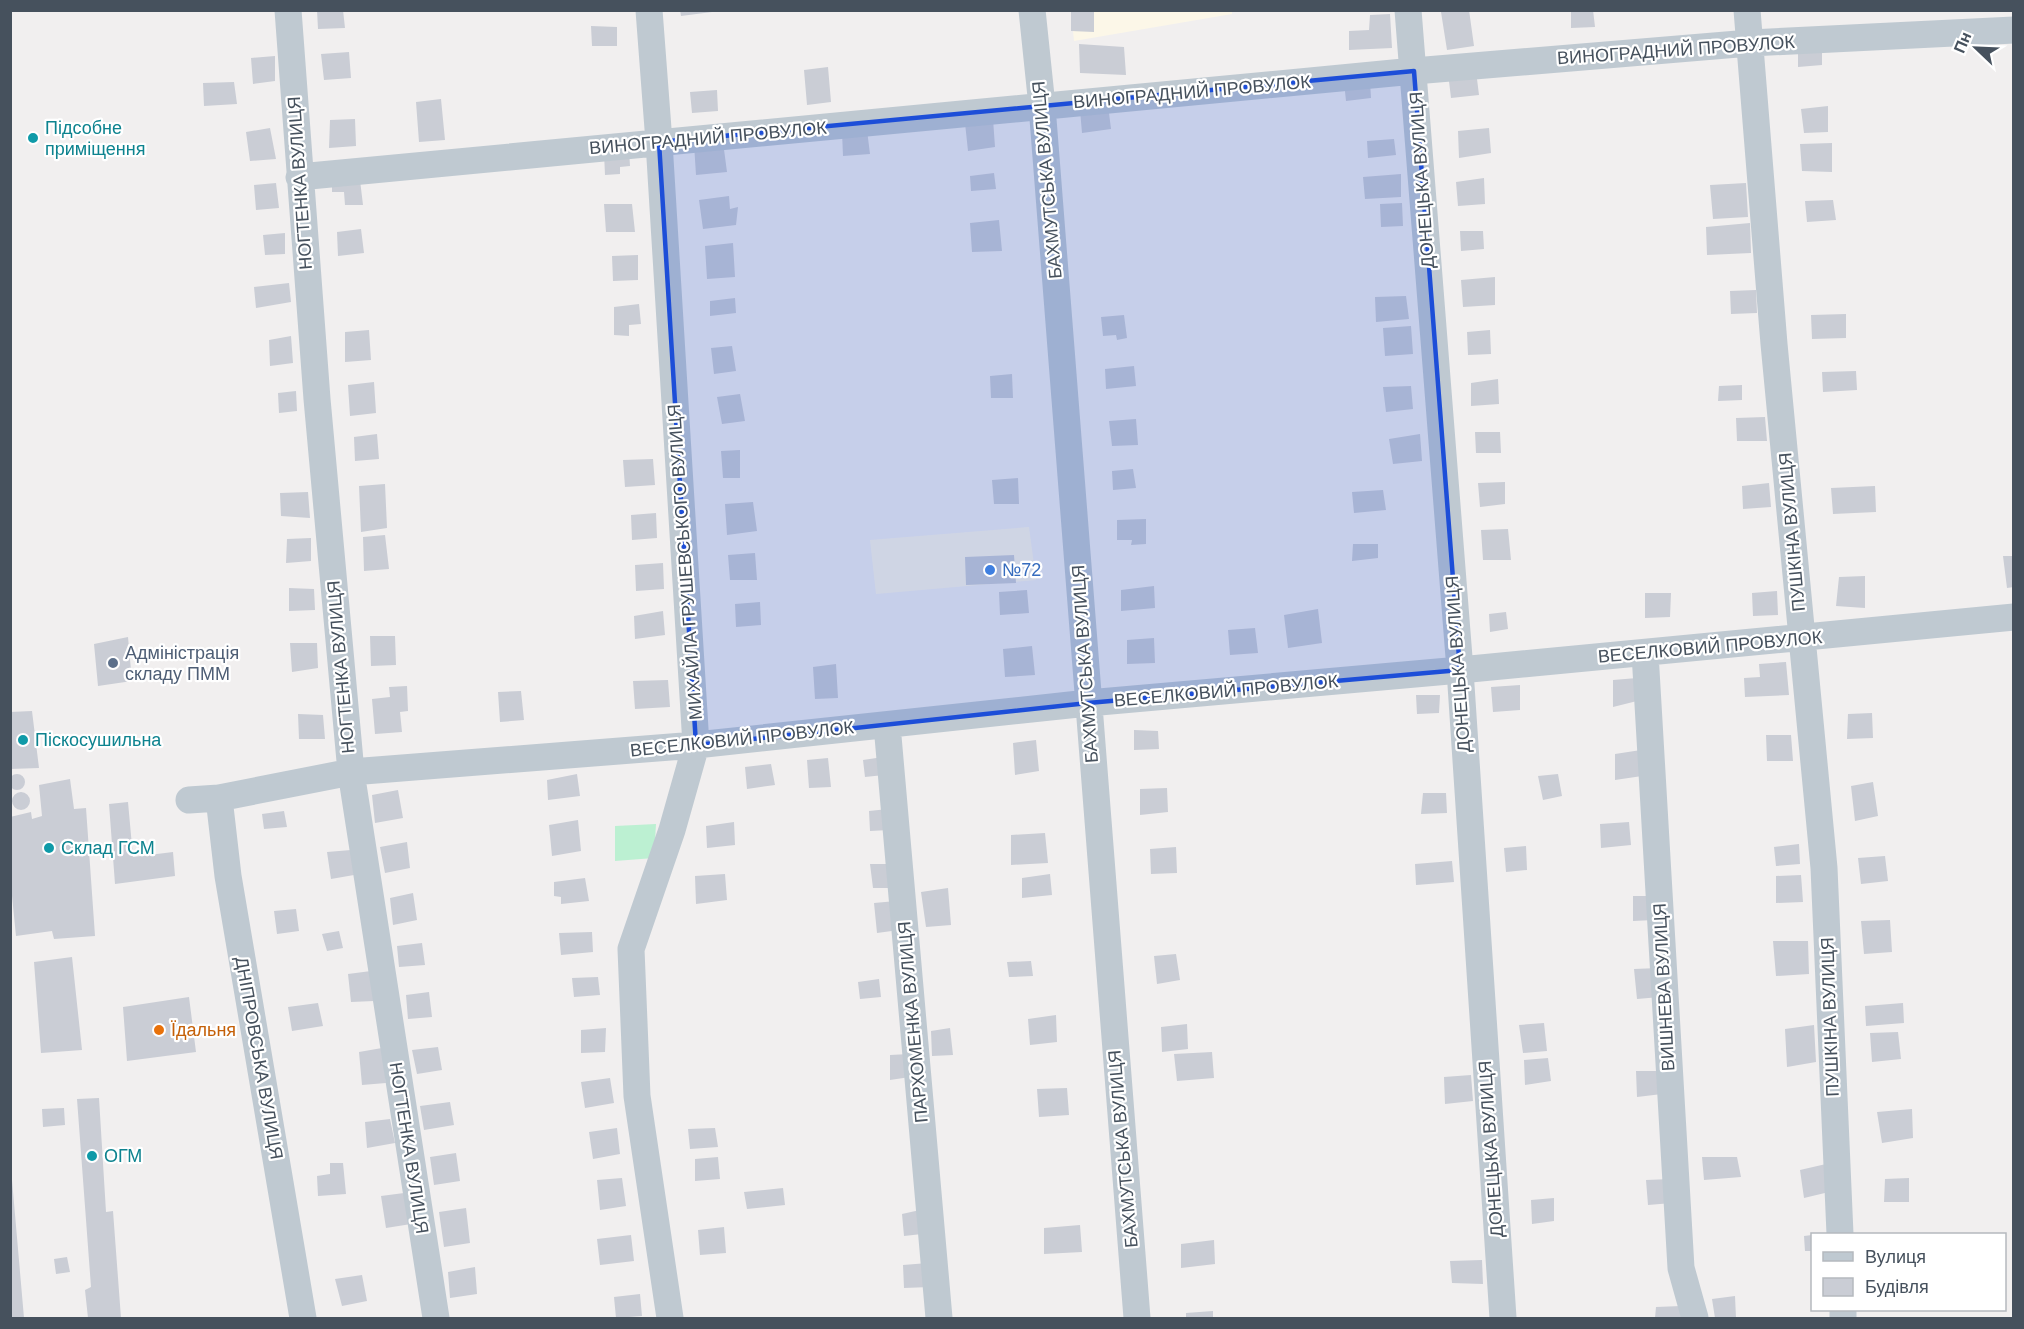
<svg xmlns="http://www.w3.org/2000/svg" width="2024" height="1329" font-family="Arial,sans-serif">
<style>
.commercial{fill:#fcf7e8}
.green{fill:#bcf0d2}
.building{fill:#cacdd5}
.lines{fill:none;stroke-linecap:round;stroke-linejoin:round}
.minor{stroke:#bfc9d1;stroke-width:27}
.marked{fill:#1d4ed8;fill-opacity:0.2;stroke:#1d4ed8;stroke-width:4.5;stroke-linejoin:round}
.culture-dot{fill:#0f9aa8;stroke:#fff;stroke-width:2}
.shop-dot{fill:#3f7fe0;stroke:#fff;stroke-width:2}
.service-dot{fill:#5c6f8a;stroke:#fff;stroke-width:2}
.food-dot{fill:#e8710a;stroke:#fff;stroke-width:2}
.labels{text-anchor:middle;dominant-baseline:central;stroke-width:4.5;stroke-linejoin:round;paint-order:stroke}
.street-label{font-size:18px;fill:#46515d;stroke:#fff}
.culture-label{font-size:18px;fill:#0d838f;stroke:#fff;text-anchor:start}
.shop-label{font-size:18px;fill:#366cbe;stroke:#fff;text-anchor:start}
.service-label{font-size:18px;fill:#4e5e75;stroke:#fff;text-anchor:start}
.food-label{font-size:18px;fill:#c56008;stroke:#fff;text-anchor:start}
</style>
<rect width="100%" height="100%" fill="#f1efef"/>
<path class="commercial" d="M1232,10v4l-158,27 -3,-30z
M1029,527l7,53 -160,14 -6,-54z"/>
<path class="green" d="M656,824l-2,34 -39,3v-35z"/>
<path class="building" d="M317,10h26l2,18 -27,1z
M680,10h32v2l-31,4z
M1071,10h23v22l-23,-1z
M1469,10l5,36 -27,4 -6,-38z
M1571,10h22l2,17 -24,1z
M1390,14l2,34 -43,2v-19l20,-1 1,-15z
M591,26l26,1v19h-25z
M1079,44l45,3 2,28 -46,-2z
M1822,45v20l-24,2v-21z
M349,52l2,26 -27,2 -3,-26z
M275,56v25l-22,3 -2,-26z
M828,67l3,35 -24,3 -3,-35z
M1476,71l3,24 -28,3 -3,-25z
M1370,81l1,17 -25,3 -2,-19z
M234,82l3,22 -33,2 -1,-23z
M717,90l1,21 -26,2 -2,-21z
M441,99l4,41 -26,2 -3,-40z
M1108,105l3,24 -29,4 -2,-23z
M1828,106v26l-24,1 -3,-24z
M355,119l1,27 -27,2 1,-28z
M993,119l2,28 -27,4 -3,-28z
M270,128l6,31 -26,2 -4,-29z
M1489,128l2,25 -32,5 -1,-27z
M867,130l3,24 -27,2 -1,-24z
M1394,139l2,16 -28,3 -1,-17z
M723,142l4,30 -31,3 -2,-31z
M1832,143v29l-30,-1 -2,-27z
M629,150l1,16 -10,1v7l-15,1 -1,-22z
M994,173l2,16 -25,2 -1,-15z
M1401,174v23l-36,2 -2,-22z
M1484,178l1,26 -27,2 -2,-24z
M360,180l3,25h-18l-1,-13h-12v-11z
M276,183l3,25 -23,2 -2,-25z
M1746,183l2,34 -35,2 -3,-34z
M729,196l1,13 8,-2 -2,18 -33,4 -4,-29z
M1833,200l3,20 -29,2 -2,-21z
M1402,203l1,23 -22,1 -1,-23z
M604,204h28l3,28h-29z
M999,220l3,31 -30,1 -2,-29z
M1750,223l1,30 -44,2 -1,-28z
M361,229l3,24 -26,3 -1,-24z
M1460,231h23l1,18 -23,2z
M285,233v21l-20,1 -2,-20z
M733,243l2,34 -28,2 -2,-33z
M638,255v25l-25,1 -1,-25z
M1495,277v28l-32,2 -2,-27z
M289,283l2,19 -35,6 -2,-21z
M1756,290l1,23 -26,1 -1,-23z
M1406,296l3,23 -33,3 -1,-25z
M735,298l1,15 -26,3v-15z
M639,304l2,20 -12,1v11l-15,-1v-28z
M1846,314v24l-34,1 -1,-24z
M1124,315l3,23 -10,2 -1,-5 -13,1 -2,-19z
M1411,326l2,28 -28,2 -2,-28z
M369,330l2,30 -26,2v-30z
M1490,330l1,24 -23,1 -1,-23z
M291,336l2,27 -23,3 -1,-26z
M732,346l4,25 -22,3 -3,-26z
M1134,366l2,20 -30,3 -1,-20z
M1856,371l1,19 -34,2 -1,-20z
M1012,374l1,24h-22l-1,-22z
M1498,379l1,25 -28,2v-23z
M374,382l2,31 -26,3 -2,-31z
M1742,385v15l-24,1 1,-15z
M1411,386l2,23 -27,3 -3,-25z
M296,391l1,20 -18,2 -1,-20z
M740,394l5,27 -23,3 -5,-27z
M1765,417l2,24h-30l-1,-23z
M1136,419l2,26 -26,1 -3,-25z
M1475,432h25l1,21h-25z
M377,434l2,25 -24,2 -1,-24z
M1420,434l2,27 -29,3 -4,-25z
M740,450v28h-17l-2,-27z
M653,459l2,26 -30,2 -2,-27z
M1133,469l3,19 -23,2 -1,-19z
M1018,478l1,26h-25l-2,-24z
M1505,482v22l-25,3 -2,-24z
M1769,483l2,24 -28,2 -1,-23z
M385,484l2,44 -26,4 -2,-46z
M1875,486l1,26 -43,2 -2,-26z
M1383,490l3,20 -32,3 -2,-21z
M308,492l2,26 -29,-2 -1,-23z
M753,502l4,29 -30,4 -2,-31z
M656,513l1,25 -25,2 -1,-25z
M1146,519v25l-15,1 1,-5h-15v-20z
M1508,529l3,31h-28l-2,-30z
M385,535l4,34 -25,2 -1,-34z
M311,538v23l-25,2 1,-24z
M1353,544h25v14l-26,3z
M755,553l2,27h-27l-2,-25z
M1014,555l2,28 -50,2 -1,-28z
M2003,556h11v31l-7,1z
M663,563l1,26 -28,2 -1,-26z
M1865,576v32l-29,-2 3,-29z
M1154,586l1,22 -34,3v-21z
M289,588l25,1 1,21 -26,1z
M1027,590l2,23 -29,2 -1,-23z
M1777,591l1,24 -25,1 -1,-23z
M1645,593h26l-1,24 -25,1z
M760,602l1,23 -25,2 -1,-23z
M1318,609l4,34 -34,5 -4,-33z
M663,611l2,24 -30,4 -1,-23z
M1506,612l2,17 -18,3 -1,-18z
M1255,628l3,25 -28,2 -2,-25z
M370,636h25l1,29 -25,1z
M128,637l4,44 -34,5 -4,-42z
M1154,638l1,25 -28,1v-24z
M290,643h27l1,25 -26,4z
M1032,646l3,29 -30,2 -2,-28z
M1786,662l3,33 -44,2 -1,-19 16,-1 -1,-13z
M836,664l2,34 -23,1 -2,-32z
M1637,678v23l-24,6v-27z
M668,680l2,27 -35,2 -2,-28z
M1520,685v25l-27,2 -2,-25z
M407,686l1,25 -8,1 2,20 -27,2 -3,-35 18,-2 -1,-10z
M521,691l3,29 -24,2 -2,-30z
M1416,695h24l-1,18 -22,1z
M32,711l7,57 -29,1v-57z
M1872,713l1,25 -26,1 1,-25z
M298,714l25,1 2,24h-26z
M1134,730l24,1 1,18 -25,1z
M1766,735h25l2,26h-26z
M1036,740l3,31 -24,4 -2,-32z
M1641,750l1,26 -27,4v-26z
M883,757l1,18 -19,2 -2,-17z
M828,758l3,29 -22,1 -2,-28z
M771,764l4,21 -28,4 -2,-22z
M577,774l3,22 -32,4 -1,-20z
M1558,774l4,22 -19,4 -5,-24z
M9 782a8 8 0 1 1 16 0a8 8 0 1 1-16 0Z
M70,779l4,30 12,-1 9,128 -41,3 -2,-8 -36,5 -6,-60v-59l21,-5 1,7 10,-3 -3,-31z
M1873,782l5,34 -23,5 -4,-35z
M1167,788l1,24 -28,3v-26z
M398,790l5,28 -28,5 -3,-28z
M12 801a9 9 0 1 1 18 0a9 9 0 1 1-18 0Z
M1423,793h23l1,20 -26,1z
M128,802l5,55 40,-5 2,24 -60,8 -6,-80z
M888,809l1,21 -19,1 -1,-20z
M284,811l3,16 -23,2 -2,-15z
M578,820l3,31 -29,5 -3,-31z
M734,822l1,23 -28,3 -1,-22z
M1629,822l2,23 -30,3 -1,-24z
M1045,833l3,30 -37,2v-30z
M407,842l3,26 -25,5 -5,-26z
M1799,844l1,20 -24,2 -2,-19z
M1526,846l1,24 -21,2 -2,-24z
M1176,847l1,26 -26,1 -1,-25z
M351,850l3,25 -23,4 -4,-27z
M1885,856l3,25 -27,3 -3,-26z
M1452,861l2,21 -38,3 -1,-21z
M870,864h23l3,24h-23z
M725,874l2,26 -31,4 -1,-28z
M1050,874l2,21 -30,3v-20z
M1801,875l2,27 -27,1v-27z
M585,878l4,23 -28,3v-7l-7,-1v-14z
M948,888l3,37 -25,2 -5,-35z
M413,893l4,27 -24,5 -3,-27z
M1633,896h21v24l-21,1z
M896,901l3,29 -22,3 -3,-30z
M296,909l3,22 -22,3 -3,-23z
M1890,920l2,32 -28,2 -3,-33z
M339,931l4,17 -16,3 -5,-17z
M592,932l1,20 -32,3 -2,-22z
M1773,941h35l1,33 -33,2z
M422,943l3,22 -26,2 -2,-21z
M1176,954l4,26 -23,4 -3,-28z
M72,957l10,93 -41,3 -7,-91z
M1031,961l2,15 -24,1 -2,-15z
M1658,968l2,29 -23,2 -3,-30z
M371,971l3,30 -23,1 -3,-28z
M598,977l2,18 -26,2 -2,-19z
M879,979l2,18 -21,2 -2,-17z
M429,992l3,25 -24,2 -2,-24z
M189,997l7,55 -69,9 -4,-54z
M318,1003l5,23 -31,5 -4,-24z
M1903,1003l1,20 -38,3 -1,-20z
M1056,1015l1,27 -27,3 -2,-26z
M1544,1023l3,28 -24,2 -4,-28z
M1187,1024l1,25 -26,3 -1,-25z
M1814,1025l2,37 -29,5 -2,-38z
M606,1028l-1,24 -24,1v-23z
M950,1028l3,27 -21,1 -1,-25z
M1898,1032l3,27 -29,3 -2,-29z
M438,1047l4,23 -25,4 -5,-24z
M382,1048l4,35 -24,2 -3,-33z
M1212,1052l2,26 -37,3 -3,-27z
M909,1054l1,23 -20,3v-25z
M1548,1058l3,23 -26,4 -1,-25z
M1636,1071h27l-1,23 -25,3z
M1471,1075l2,26 -28,3 -1,-27z
M610,1078l4,25 -29,5 -4,-26z
M1067,1088l2,27 -30,2 -2,-28z
M99,1098l7,114 7,-1 8,107h-33l-3,-28 6,-3 -14,-188z
M450,1102l4,23 -30,5 -4,-24z
M64,1108l1,17 -22,2 -1,-18z
M1912,1109l1,29 -31,5 -5,-31z
M390,1119l5,24 -28,5 -2,-26z
M617,1128l3,26 -27,5 -4,-27z
M715,1128l3,19 -28,2 -2,-20z
M456,1153l4,28 -26,4 -4,-28z
M718,1157l2,22 -25,2v-22z
M1702,1157h35l4,20 -37,3z
M330,1163h13l3,31 -28,2 -1,-20 13,-2z
M1826,1164l3,28 -25,6 -4,-28z
M622,1178l4,28 -26,4 -3,-30z
M1909,1178v24h-25l1,-23z
M1671,1179l1,24 -24,2 -2,-25z
M10,1180h2l12,138h-14z
M783,1188l2,17 -38,4 -3,-17z
M404,1193l7,31 -25,4 -5,-32z
M1554,1198v23l-22,3 -1,-24z
M466,1208l4,35 -26,4 -5,-35z
M920,1210l2,24 -18,2 -2,-22z
M1080,1225l2,27 -38,2v-26z
M724,1227l2,26 -26,2 -2,-25z
M631,1235l3,26 -34,4 -3,-26z
M1812,1235v16h-7l-1,-15z
M1214,1240l1,24 -34,4v-24z
M67,1257l3,15 -14,2 -2,-15z
M1482,1260l1,24 -31,-1 -2,-22z
M928,1263l2,24 -26,1 -1,-23z
M475,1267l2,27 -27,4 -2,-26z
M362,1275l5,26 -25,5 -7,-27z
M640,1294l2,22 -26,2 -2,-21z
M1735,1296l1,22h-21l-3,-19z
M1681,1306v12h-26l1,-11z
M1213,1311v7h-27v-5z"/>
<g class="lines">
<path class="minor" d="M288,10l29,389 34,373 85,546
M649,10l10,132 37,603 -24,85 -41,119 6,147 33,222
M1032,10l10,96 95,1212
M1408,10l52,660 43,648
M1747,10l27,334 50,524 16,366
M299,177l1115,-106 336,-28 264,-13
M1645,653l36,615 14,50
M887,725l52,593
M219,798l9,78 75,442
M189,800l30,-2 132,-26 345,-27 392,-42 372,-33 554,-53
M1843,1310v8"/>
</g>
<path class="marked" d="M1414,71l46,599 -372,33 -392,42 -37,-603z"/>
<g class="culture-dot">
<circle cx="33" cy="138" r="6"/>
<circle cx="23" cy="740" r="6"/>
<circle cx="49" cy="848" r="6"/>
<circle cx="92" cy="1156" r="6"/>
</g>
<circle class="shop-dot" cx="990" cy="570" r="6"/>
<circle class="service-dot" cx="113" cy="663" r="6"/>
<circle class="food-dot" cx="159" cy="1030" r="6"/>
<g class="labels">
<g class="street-label">
<text transform="translate(1676 50) rotate(-4)">ВИНОГРАДНИЙ ПРОВУЛОК</text>
<text transform="translate(1192 92) rotate(-5)">ВИНОГРАДНИЙ ПРОВУЛОК</text>
<text transform="translate(708 138) rotate(-5)">ВИНОГРАДНИЙ ПРОВУЛОК</text>
<text transform="translate(1047 180) rotate(-95)">БАХМУТСЬКА ВУЛИЦЯ</text>
<text transform="translate(1422 180) rotate(-94)">ДОНЕЦЬКА ВУЛИЦЯ</text>
<text transform="translate(300 183) rotate(-94)">НОГТЕНКА ВУЛИЦЯ</text>
<text transform="translate(1792 532) rotate(-95)">ПУШКІНА ВУЛИЦЯ</text>
<text transform="translate(685 562) rotate(-94)">МИХАЙЛА ГРУШЕВСЬКОГО ВУЛИЦЯ</text>
<text transform="translate(1710 647) rotate(-5)">ВЕСЕЛКОВИЙ ПРОВУЛОК</text>
<text transform="translate(1085 664) rotate(-94)">БАХМУТСЬКА ВУЛИЦЯ</text>
<text transform="translate(1458 664) rotate(-94)">ДОНЕЦЬКА ВУЛИЦЯ</text>
<text transform="translate(341 667) rotate(-95)">НОГТЕНКА ВУЛИЦЯ</text>
<text transform="translate(1226 691) rotate(-5)">ВЕСЕЛКОВИЙ ПРОВУЛОК</text>
<text transform="translate(742 739) rotate(-6)">ВЕСЕЛКОВИЙ ПРОВУЛОК</text>
<text transform="translate(1664 987) rotate(-93)">ВИШНЕВА ВУЛИЦЯ</text>
<text transform="translate(1830 1017) rotate(-92)">ПУШКІНА ВУЛИЦЯ</text>
<text transform="translate(913 1022) rotate(-95)">ПАРХОМЕНКА ВУЛИЦЯ</text>
<text transform="translate(259 1058) rotate(80)">ДНІПРОВСЬКА ВУЛИЦЯ</text>
<text transform="translate(409 1148) rotate(81)">НОГТЕНКА ВУЛИЦЯ</text>
<text transform="translate(1123 1149) rotate(-95)">БАХМУТСЬКА ВУЛИЦЯ</text>
<text transform="translate(1491 1149) rotate(-94)">ДОНЕЦЬКА ВУЛИЦЯ</text>
</g>
<g class="culture-label">
<text x="45" y="128">Підсобне<tspan x="45" dy="21">приміщення</tspan></text>
<text x="35" y="740">Піскосушильна</text>
<text x="61" y="848">Склад ГСМ</text>
<text x="104" y="1156">ОГМ</text>
</g>
<g class="shop-label">
<text x="1002" y="570">№72</text>
</g>
<g class="service-label">
<text x="125" y="653">Адміністрація<tspan x="125" dy="21">складу ПММ</tspan></text>
</g>
<g class="food-label">
<text x="171" y="1030">Їдальня</text>
</g>
</g>
<rect width="2024" height="1329" fill="none" stroke="#46515d" stroke-width="24"/>
<rect x="1811" y="1233" width="195" height="78" fill="#ffffff" stroke="#b5b9be" stroke-width="1.5"/>
<rect x="1823" y="1252" width="30" height="9" fill="#bfc9d1" stroke="#b5b9be" stroke-width="1.5"/>
<text x="1865" y="1263" font-size="18" fill="#46515d">Вулиця</text>
<rect x="1823" y="1278" width="30" height="18" fill="#cacdd5" stroke="#b5b9be" stroke-width="1.5"/>
<text x="1865" y="1293" font-size="18" fill="#46515d">Будівля</text>
<g transform="translate(1976 48) rotate(293)" stroke="#ffffff" stroke-width="4.5" paint-order="stroke">
<path d="M0-4.5L10 22L0 15L-10 22Z" fill="#46515d"/>
<text y="-9" font-size="16" font-weight="bold" text-anchor="middle" fill="#46515d">Пн</text>
</g>
</svg>
